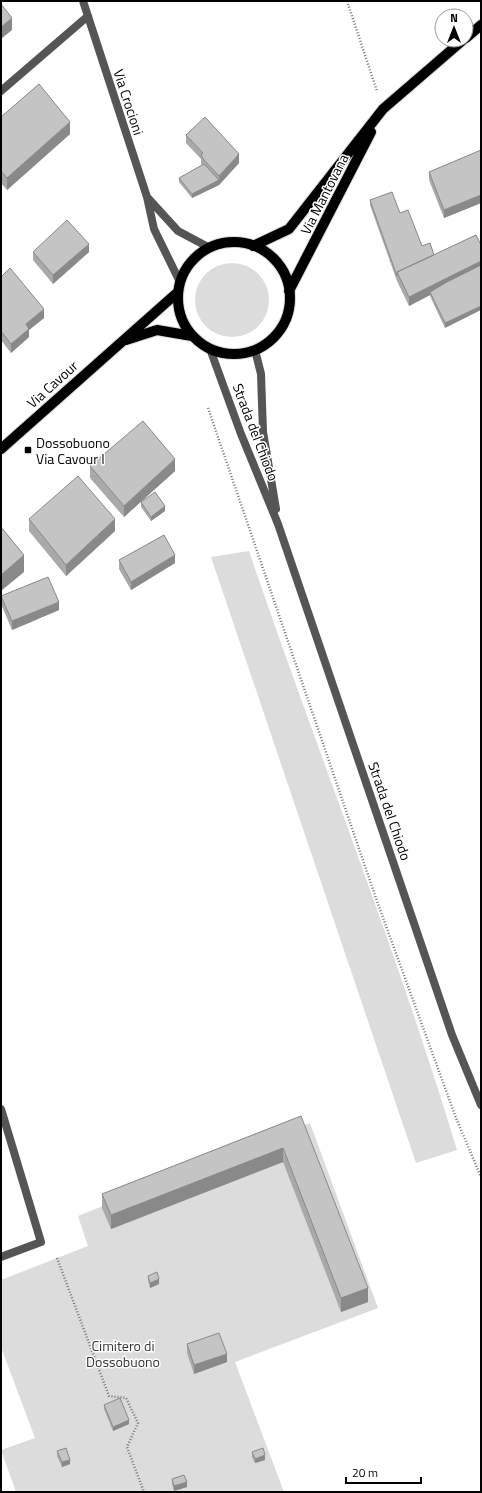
<svg xmlns="http://www.w3.org/2000/svg" width="482" height="1493" font-family="'Titillium Web',sans-serif">
<style>
.green{fill:#dcdcdc}
.lines{fill:none;stroke-linecap:round;stroke-linejoin:round}
.primary-casing{stroke:#dbdbdb;stroke-width:12}
.path{stroke:#777;stroke-width:2.5;stroke-dasharray:1 2;stroke-linecap:butt}
.minor{stroke:#555;stroke-width:8}
.primary{stroke:#000;stroke-width:10}
.wall{fill:#a9a9a9}
.shaded-wall{fill:#898989}
.building{fill:#c4c4c4;stroke:#898989}
.poi-dot{fill:#000;stroke:#fff;stroke-width:1.5}
.labels{text-anchor:middle;dominant-baseline:central;stroke-width:3;stroke-linejoin:round;paint-order:stroke}
.street-label{font-size:14px;fill:#000;stroke:#fff}
.poi-label{font-size:14px;fill:#000;stroke:#fff;text-anchor:start}
.park-label{font-size:14px;fill:#333;stroke:#fff}
</style>
<rect width="100%" height="100%" fill="#fff"/>
<path class="green" d="M195 300a37 37 0 1 1 74 0a37 37 0 1 1-74 0Z
M249,551c68,200 147,397 208,599l-41,13 -205,-606z
M310,1123l68,185 -143,54 49,130h-268l-15,-42 34,-12 -34,-91v-67l87,-34 -10,-30z"/>
<g class="lines">
<defs>
<path id="primary" d="M466,38l15,-13
M178 298a56 56 0 1 1 112 0a56 56 0 1 1-112 0Z
M253,246l36,-17 94,-120 80,-69
M289,291l82,-159
M126,340l31,-10 35,6
M1,449l177,-157"/>
</defs>
<use href="#primary" class="primary-casing"/>
<path class="path" d="M347,1l30,90
M208,408l170,496 78,214 25,59
M57,1258l52,138 17,2 12,25 -11,24 17,45"/>
<path class="minor" d="M83,1l64,196 7,32 26,53
M1,91l87,-75
M147,197l31,34 32,17
M210,349l31,85 37,90 174,511 29,70
M255,350l6,24 2,58 13,77
M1,1109l40,133 -40,15"/>
<use href="#primary" class="primary"/>
</g>
<path class="wall" d="M1,117l69,17 -63,56 -6,-7z
M186,135l53,28 -20,22 -27,13 -13,-16v-4l23,-13 -1,-1v-5l-15,-16z
M481,150v53l-37,15 -15,-38v-8z
M370,200l30,13 22,33 12,9 42,-20 -31,93 -15,-32v-1l-21,11 -12,-25 -27,-76z
M33,252h56l-36,32 -20,-24z
M1,277l43,41 -15,12v7l-18,16 -10,-13z
M90,466l85,5 -51,46 -34,-39z
M141,502l24,9 -14,10 -10,-14z
M29,519l86,12 -49,45 -37,-45z
M119,560l56,3 -44,27 -12,-21z
M1,596l58,14 -47,20 -11,-26z
M301,1116l67,186 -27,10 -58,-150 -172,67 -9,-21v-14z
M148,1276l11,8 -9,4 -2,-8z
M187,1344l40,18 -33,12 -7,-21z
M104,1405l25,19 -16,7 -9,-22z
M57,1451l13,13 -8,3 -5,-11z
M252,1452l13,8 -10,3 -3,-6z
M172,1479l15,8 -13,4 -2,-7z"/>
<path class="shaded-wall" d="M12,18v12l-11,9v-12z
M70,122v12l-63,56v-12z
M239,154v9l-20,22 -27,13v-4l27,-14v-4z
M481,195v8l-37,15v-8z
M89,244v8l-36,32v-9z
M481,261v9l-51,22v3l-21,11v-9z
M481,306v4l-36,18v-5z
M44,309v9l-15,12v7l-18,16v-9l15,-20z
M175,459v12l-51,46v-11z
M165,506v5l-14,10v-4z
M115,519v12l-49,45v-11z
M24,555v17l-23,19v-16z
M175,555v8l-44,27v-8z
M59,602v8l-47,20v-9z
M283,1148v14l-172,67v-14z
M159,1279v5l-9,4v-5z
M368,1288v14l-27,10v-14z
M227,1354v8l-33,12v-9z
M129,1420v4l-16,7v-4z
M265,1455v5l-10,3v-4z
M70,1460v4l-8,3v-5z
M187,1482v5l-13,4v-5z"/>
<path class="building" d="M1,4l11,14 -11,9z
M39,84l31,38 -63,56 -6,-7v-54z
M205,117l34,37 -20,22 -15,-16 -3,-5 2,-2 -17,-18z
M481,150v45l-37,15 -15,-38z
M204,164l15,16 -27,14 -13,-16z
M392,192l8,21 8,-3 14,36 8,-3 4,12 -37,17v4l-27,-76z
M67,220l22,24 -36,31 -20,-23z
M476,235l5,10v16l-72,36 -12,-25z
M481,265v41l-36,17 -15,-31 17,-10z
M10,268l34,41 -18,15 3,5 -18,15 -10,-13v-54z
M143,421l32,38 -51,47 -34,-40z
M78,476l37,43 -49,46 -37,-46z
M155,492l10,14 -14,11 -10,-15z
M1,527l23,28 -23,20z
M164,535l11,20 -44,27 -12,-22z
M48,577l11,25 -47,19 -11,-25z
M301,1116l67,172 -27,10 -58,-150 -172,67 -9,-21z
M157,1272l2,7 -9,4 -2,-7z
M219,1333l8,21 -33,11 -7,-21z
M120,1398l9,22 -16,7 -9,-22z
M66,1448l4,12 -8,2 -5,-11z
M263,1448l2,7 -10,4 -3,-7z
M184,1475l3,7 -13,4 -2,-7z"/>
<rect class="poi-dot" x="24" y="446" width="8" height="8" rx="2"/>
<g class="labels">
<g class="street-label">
<text transform="translate(129 102) rotate(72)">Via Crocioni</text>
<text transform="translate(324 194) rotate(-63)">Via Mantovana</text>
<text transform="translate(52 384) rotate(-42)">Via Cavour</text>
<text transform="translate(256 432) rotate(69)">Strada del Chiodo</text>
<text transform="translate(390 811) rotate(71)">Strada del Chiodo</text>
</g>
<g class="poi-label">
<text x="36" y="442">Dossobuono<tspan x="36" dy="16">Via Cavour I</tspan></text>
</g>
<g class="park-label">
<text x="123" y="1345">Cimitero di<tspan x="123" dy="16">Dossobuono</tspan></text>
</g>
</g>
<rect width="482" height="1493" fill="none" stroke="#000000" stroke-width="4"/>
<g transform="translate(454 28)"><circle r="19" fill="#ffffff" stroke="#999999"/>
<path d="M0-3L7 15L0 10L-7 15Z" fill="#000000"/>
<text y="-6" font-size="11" font-weight="bold" text-anchor="middle" fill="#000000">N</text>
</g>
<path d="M346 1477v6h75v-6" fill="none" stroke="#000000" stroke-width="2"/>
<text x="352" y="1477" font-size="12" fill="#000000" stroke="#ffffff" stroke-width="3" paint-order="stroke">20 m</text>
</svg>
